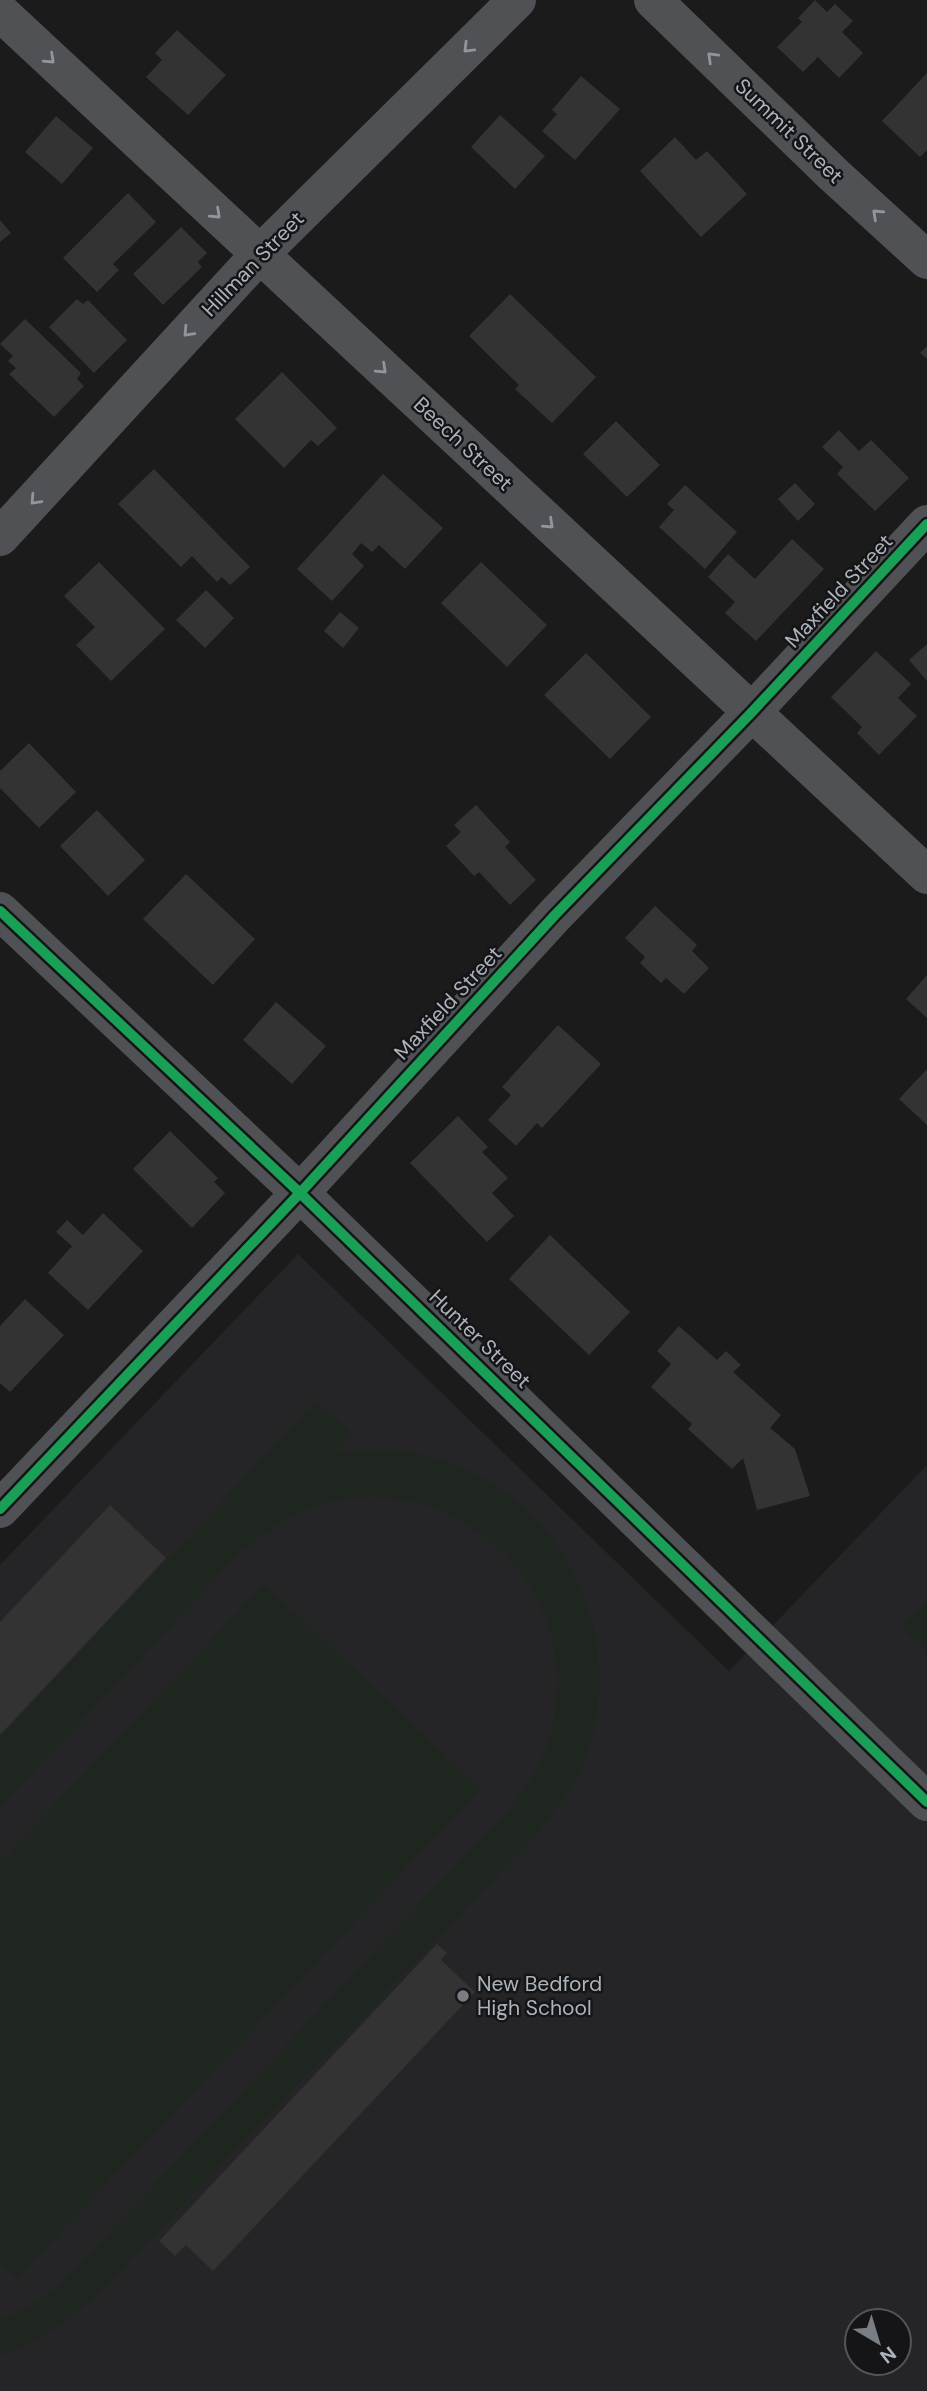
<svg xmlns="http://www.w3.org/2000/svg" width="927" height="2391" font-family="'DM Sans',sans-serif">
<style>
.built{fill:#252527;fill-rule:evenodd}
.green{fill:#1f261f}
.building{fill:#333}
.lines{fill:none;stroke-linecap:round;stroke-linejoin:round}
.minor{stroke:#4f5154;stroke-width:38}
.cycleway-casing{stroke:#151517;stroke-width:15}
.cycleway{stroke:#1a9f57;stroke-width:10}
.oneway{stroke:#90969d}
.poi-dot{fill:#797e84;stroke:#151517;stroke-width:2.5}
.labels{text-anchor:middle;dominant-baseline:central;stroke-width:5;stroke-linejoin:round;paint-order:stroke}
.street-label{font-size:21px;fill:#acb3bc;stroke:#151517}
.poi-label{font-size:21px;fill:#acb3bc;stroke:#151517;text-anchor:start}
</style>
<rect width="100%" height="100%" fill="#1b1b1b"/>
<path class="built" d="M298,1254l431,417 198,-206v926h-927v-826zM857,2321h42v42h-42z"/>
<path class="green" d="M316,1401l37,34 -16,17c23,-1 46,-3 69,0 137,19 222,161 184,291 -10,35 -30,64 -53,91l-443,464c-29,25 -57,44 -94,57v-35l33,-15 28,-21 448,-475c13,-17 26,-33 34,-53 16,-36 18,-77 10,-114 -24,-103 -136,-170 -238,-136 -31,11 -55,29 -79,51l-236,250v-69z
M264,1584l217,205 -464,489 -17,-16v-400z
M927,1601v50l-25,-24z"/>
<path class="building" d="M815,0l12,12 8,-8 18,17 -11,11 21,21 -24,25 -21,-21 -15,15 -26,-25 25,-25 -4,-4z
M177,30l49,45 -38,40 -42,-38 16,-17 -7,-7z
M927,73v77l-7,7 -38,-36z
M581,76l39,33 -45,51 -33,-29 15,-17 -5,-4z
M500,115l45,41 -30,33 -44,-42z
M56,116l37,32 -31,36 -37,-32z
M675,137l21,23 11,-9 40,43 -46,43 -61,-66z
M128,193l28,29 -43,42 6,6 -22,22 -34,-34z
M0,220l11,13 -11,9z
M181,227l26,26 -9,9 4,5 -39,38 -30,-31z
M510,294l86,83 -44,46 -37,-34 4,-4 -50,-49z
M77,299l6,5 5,-4 39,40 -33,33 -45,-46z
M25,319l56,54 -4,6 7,7 -30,31 -45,-43 7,-6 -8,-7 5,-5 -13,-12z
M927,346v13l-7,-6z
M282,372l55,56 -19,18 -7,-6 -27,28 -49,-49z
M616,421l44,44 -33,32 -44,-43z
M839,430l20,21 12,-11 38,38 -34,33 -38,-37 6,-7 -21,-20z
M154,469l96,98 -20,18 -8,-8 -5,5 -25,-26 -11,11 -63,-63z
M383,474l60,54 -38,41 -26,-24 -7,7 -11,-9 -9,11 12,12 -32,35 -35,-32z
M795,483l20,21 -17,17 -20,-22z
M685,485l52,47 -32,37 -46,-42 15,-17 -7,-6z
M792,539l32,30 -68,72 -31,-28 10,-11 -27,-25 20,-23 27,25z
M99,562l66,67 -54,52 -35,-36 19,-18 -31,-31z
M481,562l66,63 -40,42 -66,-64z
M206,590l28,28 -29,30 -29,-28z
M340,612l19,16 -16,20 -19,-17z
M927,644v37l-18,-21z
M876,651l35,33 -13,14 19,18 -38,39 -22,-22 5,-6 -31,-30z
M586,653l65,64 -41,42 -66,-64z
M29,743l47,49 -37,36 -39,-40v-17z
M476,805l34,37 -5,5 31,33 -26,25 -31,-33 -5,4 -28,-30 15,-14 -7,-7z
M97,810l48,50 -37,36 -48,-50z
M186,874l69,65 -42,46 -70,-66z
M655,906l42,39 -5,6 17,17 -25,26 -18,-16 -5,5 -21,-20 5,-6 -20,-19z
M927,975v43l-21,-19z
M276,1002l50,44 -34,38 -49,-44z
M558,1025l43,39 -59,64 -5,-5 -21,23 -28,-26 23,-25 -9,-8z
M927,1069v56l-28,-26z
M458,1116l30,31 -6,5 26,26 -16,15 22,23 -27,26 -77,-79z
M170,1131l48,47 -4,4 11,11 -33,35 -59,-59z
M103,1213l40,38 -55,59 -40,-37 24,-27 -16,-14 11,-12 16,15z
M550,1235l80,77 -41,43 -80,-76z
M25,1299l39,36 -54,57 -10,-9v-57z
M679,1326l38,34 9,-9 15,14 -8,7 48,43 -11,13 25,21 15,47 -53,14 -14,-52 -11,11 -44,-40 4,-5 -41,-37 20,-23 -14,-13z
M110,1505l56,53 -166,177v-113z
M437,1944l10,9 -6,7 34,32 -262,279 -27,-26 -11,11 -16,-15z"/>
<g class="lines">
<path class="minor" d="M653,0l181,175 93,85
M0,12l927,863
M0,537l259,-282 258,-255
M0,911l300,282 627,609
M0,1509l300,-316 255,-278 197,-203 175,-188"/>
<defs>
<path id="cycleway" d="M0,911l300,282 627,609
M0,1509l300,-316 255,-278 197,-203 175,-188"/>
</defs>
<use href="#cycleway" class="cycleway-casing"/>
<use href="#cycleway" class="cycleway"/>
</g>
<defs><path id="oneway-chevron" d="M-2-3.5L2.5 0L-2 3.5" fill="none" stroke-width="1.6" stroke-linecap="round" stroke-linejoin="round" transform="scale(1.75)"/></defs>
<g class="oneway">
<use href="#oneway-chevron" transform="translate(468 48) rotate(135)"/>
<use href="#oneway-chevron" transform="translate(712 57) rotate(-136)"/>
<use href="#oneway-chevron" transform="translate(50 59) rotate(43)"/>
<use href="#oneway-chevron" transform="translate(216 214) rotate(43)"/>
<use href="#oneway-chevron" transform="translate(877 214) rotate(-137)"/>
<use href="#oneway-chevron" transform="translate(188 332) rotate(133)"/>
<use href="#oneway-chevron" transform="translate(382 369) rotate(43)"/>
<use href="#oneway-chevron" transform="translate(35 500) rotate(133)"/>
<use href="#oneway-chevron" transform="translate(549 524) rotate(43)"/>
</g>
<circle class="poi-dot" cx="463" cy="1996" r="7"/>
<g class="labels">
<g class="street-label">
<text transform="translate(789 131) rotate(44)">Summit Street</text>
<text transform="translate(253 264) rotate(-46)">Hillman Street</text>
<text transform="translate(463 444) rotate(43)">Beech Street</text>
<text transform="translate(839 591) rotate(-47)">Maxfield Street</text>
<text transform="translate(448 1003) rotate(-47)">Maxfield Street</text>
<text transform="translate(480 1339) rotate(44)">Hunter Street</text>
</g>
<g class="poi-label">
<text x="477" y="1984">New Bedford<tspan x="477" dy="24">High School</tspan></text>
</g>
</g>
<g transform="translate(878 2342) rotate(142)"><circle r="33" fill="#151517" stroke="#515459" stroke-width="2"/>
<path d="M0-5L12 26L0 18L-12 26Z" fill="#797e84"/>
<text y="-10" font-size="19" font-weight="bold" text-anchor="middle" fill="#acb3bc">N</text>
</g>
</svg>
